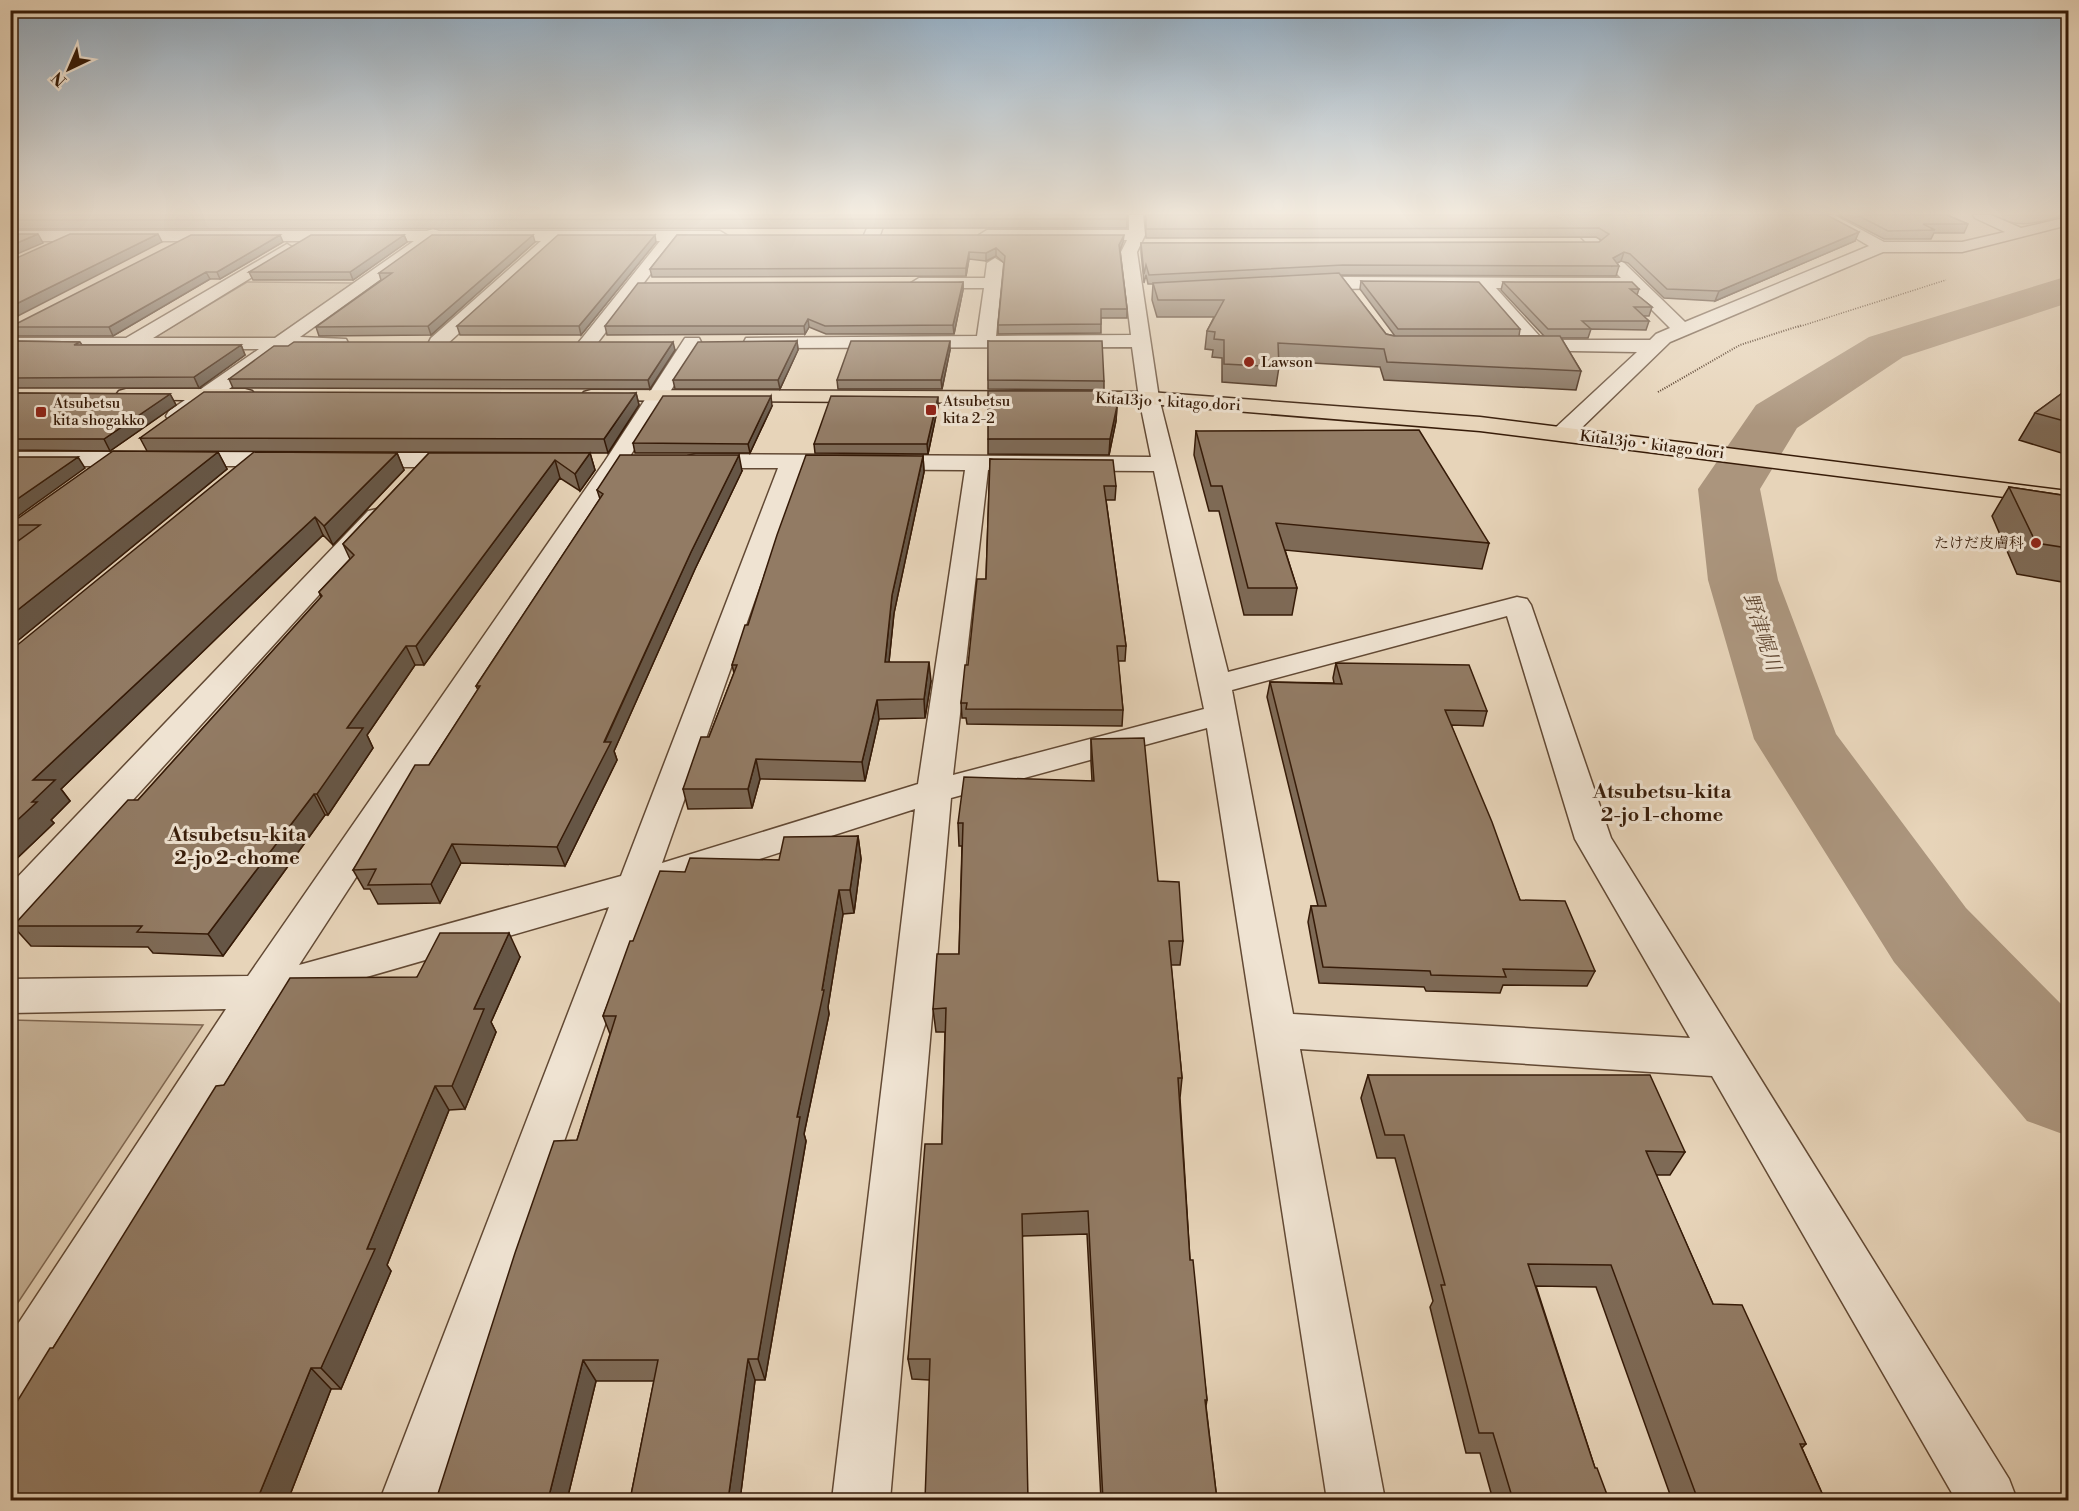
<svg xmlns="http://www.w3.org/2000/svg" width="2079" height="1511" font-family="'Libre Bodoni','Noto Serif JP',serif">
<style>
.green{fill:#c9b59b;stroke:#806852;stroke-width:1.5}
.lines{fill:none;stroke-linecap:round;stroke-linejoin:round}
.river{fill:#ab957d;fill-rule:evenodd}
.minor-casing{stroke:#624934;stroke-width:3}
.major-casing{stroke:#361b08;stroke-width:3}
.path-far1{stroke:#361b08;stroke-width:1.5;stroke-dasharray:1 1.5;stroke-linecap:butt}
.path{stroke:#361b08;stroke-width:2;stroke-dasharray:1 1.5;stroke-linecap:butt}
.minor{fill:#efe3d2;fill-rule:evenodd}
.major{fill:#e7d4b9;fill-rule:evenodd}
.wall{fill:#7e6a56;stroke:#361b08;stroke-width:1.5}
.shaded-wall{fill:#665646;stroke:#361b08;stroke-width:1.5}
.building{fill:#927b64;stroke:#361b08;stroke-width:1.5}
.poi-dot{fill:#8f2418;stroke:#efe3d2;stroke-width:2}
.labels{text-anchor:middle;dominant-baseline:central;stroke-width:6;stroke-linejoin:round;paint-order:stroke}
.far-poi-label{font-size:15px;fill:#361b08;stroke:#efe3d2;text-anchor:start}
.far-street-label{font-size:15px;fill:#361b08;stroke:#efe3d2}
.water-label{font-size:20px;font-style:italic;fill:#5f4631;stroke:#efe3d2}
.neighbourhood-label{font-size:20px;font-weight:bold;fill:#361b08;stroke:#efe3d2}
</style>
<rect width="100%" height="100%" fill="#e7d4b9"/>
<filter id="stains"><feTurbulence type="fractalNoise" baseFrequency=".00333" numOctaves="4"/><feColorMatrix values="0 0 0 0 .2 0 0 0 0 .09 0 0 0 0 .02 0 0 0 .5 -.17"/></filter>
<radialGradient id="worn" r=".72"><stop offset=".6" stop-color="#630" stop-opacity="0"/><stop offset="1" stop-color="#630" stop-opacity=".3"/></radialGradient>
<path class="green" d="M1991,215h75c-32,8 -44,15 -75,0z
M247,282l106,1 -82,57h-121z
M11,1020l192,5 -192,288 -1,-293z"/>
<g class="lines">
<path class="river" d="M2068,276v27l-165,54 -106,71 -37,61 18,91 58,154 130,174 102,103v125l-41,-15 -133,-159 -140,-223 -46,-159 -10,-91 58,-84 113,-68z"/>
<defs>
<path id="minor" d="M873,215h14l-7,20 -8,5 -8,-5z
M1129,215h14l2,20 -8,17 22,146 69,274 289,-75 10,2 4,6 80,233 398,641 8,21h-61l-244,-424 -412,-27 85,451h-58l-120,-772 -256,70 -61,702h-58l83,-691 -264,85 -213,606h-58l229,-593 -336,97 -244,400 -19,8v-76l216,-327 -216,4v-34l238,-3 357,-515 80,-123h14l2,4 -74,119 -328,504 322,-89 157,-408h-82l-8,-2 -3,-5 3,-5 8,-2 455,3 -12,-59 -7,-51 -379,1 -7,-2 -2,-4 2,-4 231,-2 7,-48h-65l-8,-5 8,-5h66l2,-15 8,-5 8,5 -7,73 135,-1 -10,-83 6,-12h-140l-8,-5 8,-5h142zM801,469l164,1 -47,314 -256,79zM988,470l166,1 50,238 -251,66zM1507,616l68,223 115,199 -397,-24 -61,-324z
M1817,215h17l50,27h78l43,-10 -30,-14 -2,-3h18l30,13 47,-11v8l-106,27h-79l-213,90 -100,97 -8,2 -8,-2 -3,-5 3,-5 83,-77 -122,-2 -3,-4 3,-4 8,-2 -45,-52 -177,1 -8,-5 8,-5 41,-2 279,1 -42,-43 -3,-3 3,-3h10l96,93 184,-76zM1496,288h134l40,40 -14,6 -6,6h-107z
M433,229l6,2h281l8,5 -8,5h-44l-81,105h-14l-2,-4 81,-101h-101l-114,105h-14l-2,-4 2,-4 110,-97h-107l-134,96 46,2 2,4 -2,4 -62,2 -99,72 -8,1 -8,-1 -3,-5 3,-5 90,-62 -249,1v-12h116l161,-94 8,5 -2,3 -140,86h122l139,-97h-404v-10h417z
M10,452h281l8,2 3,5 -3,5 -8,2h-281z
M354,453h114l8,2 3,5 -3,5 -8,2h-114l-8,-2 -3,-5 3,-5z
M377,509l9,2 3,5 -3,5 -362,399 -14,4v-39l358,-374z"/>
<path id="major" d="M126,389h119l7,2 3,4 -3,4 -7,2 -126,-2 -3,-4 3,-4z
M591,390l558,2 331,25 588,74v14l-588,-74 -331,-27 -565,-4 -3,-4 3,-4z"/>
</defs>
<use href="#minor" class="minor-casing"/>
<use href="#major" class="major-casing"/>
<path class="path-far1" d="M1798,327l148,-47"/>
<path class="path" d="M1658,392l82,-47 62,-20"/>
<use href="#minor" class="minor"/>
<use href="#major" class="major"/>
</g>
<path class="wall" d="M10,215h1117v13l-1117,1z
M1145,215h682l28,26 -140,60 -51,-3 -36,-35 -7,-2 -4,2 2,3 -3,10 -276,-1 46,59 9,2 -35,-47 1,-8 159,48 -1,7h25l-43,-46 2,-8 136,7 -2,6 15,12 -3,9h-6l6,5 -3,9 -55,-1 -3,9h-27l20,33 -5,19 -192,-10 -4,-13 -101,-6v6l-3,19 -54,-4v-24l-10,-1 1,-7 -8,-1 2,-18 7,-14h-57l-5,-17 1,-16h-5l-2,-9 -2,8 -3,-31v-9l458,-1 2,-2 -5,-3 -450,1z
M1838,215h112l-1,1 19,8 -4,9h-30l-3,6h-47z
M404,235l3,7 -54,38h-100l-4,-8z
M677,235l446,7 -3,8 7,59v9h-26v15l-103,1v-9l6,-62 -8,-7 -10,5 -17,-2 -3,17 -314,1 -2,-8z
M283,242l-63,37h-10l-97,57h-98l-5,-9z
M535,242l-104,93 -112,1 -3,-9 65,-47 -2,-7z
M656,242l-75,93h-121l-3,-9z
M963,282v8l-9,44h-128l-17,-7 -4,7 -198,1 -2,-9z
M10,341l70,1 2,3h159l4,10 -46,33h-189z
M797,341l1,9 -18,39h-105l-2,-9z
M988,341l116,40v9l-116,-1z
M675,350l-25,39 -417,-1 -4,-9z
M950,350l-8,39h-104l-1,-9z
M2068,389v66l-49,-15 16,-27z
M10,393l160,1 6,11 -66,46 -100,-1z
M636,393l3,12 -31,48 -461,-2 -7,-13z
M772,406l-22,47h-115l-2,-10z
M938,406l-10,48 -113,-1 -1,-9z
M1106,406h11l-1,15 -7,34 -121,-1v-15z
M1196,431l293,112 -7,26 -197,-19 12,38 -5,27h-48l-25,-104h-10l-15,-56z
M218,452l9,17 -217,178v-100l9,-6 -9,-13v-4z
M397,453l7,17 -71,75 -10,-10 -262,254 9,12 -19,19 3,3 -44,42v-214z
M429,453h161l5,17 -15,21 -20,-13 -136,187h-9l-48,70 6,13 -45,67h-3l-102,141 -70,-3 -5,-6 -117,-1 -18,-20 125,-126 183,-203 -2,-5 31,-33 -7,-15z
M923,456l1,16 -30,141 -5,49 42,19 -6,37 -46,1 -14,62 -105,-2 -8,29 -64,1 -5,-20 26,-52 25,-64 -2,-8 16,-40z
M990,459l126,27 -1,14h-9l20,146 -1,15h-7l5,49 -1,16 -155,-2 -1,-6h-4l-1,-15 25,-124z
M742,471l-47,98 -81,182 3,9 -52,106 -104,-3 -21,40 -62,1 -8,-15h-6l-11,-19 76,-105 49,-75 -2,-4 124,-187 -3,-9z
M2009,487l59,9v87l-51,-9 -25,-58z
M1336,663l151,48 -4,15 -32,-1 69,175 75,71 -8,15 -84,-1 -3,8 -74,-2 -2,-4 -105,-4 -11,-61 3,-16h7l-51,-209 3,-15 64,1 -1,-5z
M1091,739l67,142 25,60 -3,24h-9l11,113 -2,20 10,162 17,140 -1,6 11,94h-116l-14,-266 -64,2 -94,144 -17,-1 -4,-20 34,-215 3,-112h-9l-3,-23 26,-55 3,-108h-3l-1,-23 134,-42 -1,-19z
M858,836l3,23 -7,54 -11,1 -15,93 1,7 -25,120 2,7 -41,239h-10l-15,120h-110l24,-119h-58l-29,119 10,-360 33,-106 -7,-18 30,-75 52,-69 94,-12z
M520,957l-29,65 5,10 -31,77 -16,1 -62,155 4,6 -50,118h-10l-43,111h-278l43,-152 171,-263 193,-108z
M1368,1075l317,77 -15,23h-14l57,129 93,140 -4,4 23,52h-153l-76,-213 -60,-1 59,182 14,32h-116l-13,-47h-14l-36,-146 3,-6 -38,-143h-18l-16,-60z"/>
<path class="shaded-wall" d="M1859,232l-4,9 -140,60 4,-10z
M38,234l5,9 -33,14v-11z
M158,234l4,8 -152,78v-13z
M280,235l3,7 -63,37 -3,-7z
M404,235l3,7 -54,38 -3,-8z
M533,235l2,7 -104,93 -3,-9z
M655,235l1,7 -75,93 -2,-9z
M1124,235l-1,7 -4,10v-7z
M996,248v8l-10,5v-8z
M969,252v7l-3,17v-8z
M1624,252l-3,9 -9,5 1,-8z
M206,272l4,7 -97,57 -4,-9z
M963,282v8l-9,44 -1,-9z
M808,319l1,8 -4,7 -1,-8z
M797,341l1,9 -18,39 -2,-9z
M950,341v9l-8,39 -1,-9z
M673,342l2,8 -25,39 -2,-9z
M241,345l4,10 -46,33 -5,-11z
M636,393l3,12 -31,48 -4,-14z
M170,394l6,11 -66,46 -6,-12z
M771,396l1,10 -22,47 -2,-9z
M938,397v9l-10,48 -1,-10z
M1117,406l-1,15 -7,34 1,-16z
M218,452l9,17 -217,178v-31z
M397,453l7,17 -71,75 -9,-19z
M590,453l5,17 -15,21 -5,-17z
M739,455l3,16 -47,98 -81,182 3,9 -52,106 -8,-19 134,-295z
M923,456l1,16 -30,141 -7,68 -2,-19 7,-67z
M78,457l7,11 -75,54v-18z
M555,460l5,18 -136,187 -8,-19z
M315,517l8,18 -262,254 9,12 -19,19 3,3 -44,42v-38l23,-47z
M406,646l9,19 -48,70 6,13 -45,67 -11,-21 30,-66z
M929,662l2,19 -6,37 -1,-19z
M877,700l2,19 -14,62 -3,-19z
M756,759l4,20 -8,29 -4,-19z
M314,794l11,21 -102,141 -15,-22z
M858,836l3,23 -7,54 -4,-23z
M452,844l9,19 -21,40 -9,-19z
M839,890l4,24 -15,93 1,7 -25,120 2,7 -41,239 -7,-21 39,-242 25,-127z
M509,933l11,24 -29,65 5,10 -31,77 -13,-23 22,-77z
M435,1086l14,24 -62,155 4,6 -50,118 -20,-21 46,-119z
M748,1359l7,21 -15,120h-12z
M583,1360l13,21 -29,119h-19z
M311,1368l20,21 -43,111h-31z"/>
<path class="building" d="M10,215h1117v4l-1117,1z
M1146,215h681l32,17 -140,59 -52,-2 -37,-35 -6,-2 -11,6 6,8 -276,-1 -194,10 -3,-10 -2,9 -3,-31 458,-1 10,-8 -10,-6 -453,1z
M1857,215h90l21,9h-45l12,6 -47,1z
M10,234h28l-28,12z
M70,234h88l-148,73v-46z
M191,235h89l-63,37h-11l-97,55h-99z
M311,235h93l-54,37h-101z
M432,235h101l-105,91 -112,1 76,-54h-13z
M558,235h97l-76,91h-122z
M677,235h447l-5,10 8,64h-26v15l-103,1 7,-69 -9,-8 -10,5 -17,-1 -3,16 -316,1z
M1339,273l47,61 8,2h166l21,35 -194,-9 -3,-13 -106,-6 1,24 -55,-3v-24l-10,-1 1,-7 -8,-1 17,-31h-66l-5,-17z
M1361,281l118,1 41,47h-122z
M963,282l-10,43 -128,1 -17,-7 -4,7h-199l33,-43z
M1503,282h129l7,7h-9l22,18h-18l15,14h-67l9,8h-43z
M10,341l70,1 -6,3h167l-47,32 -184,1z
M797,341l-19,39h-105l25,-38z
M851,341h99l-9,39h-104z
M988,341h114l2,40 -116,-1z
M294,342h379l-25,38 -419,-1 45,-33h14z
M2068,389v33l-33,-9z
M988,391h117l1,15h11l-7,33h-122z
M204,392l432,1 -32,46 -464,-1z
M10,393l160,1 -66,45h-94z
M663,396h108l-23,48 -115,-1z
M831,396l107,1 -11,47h-113z
M1419,430l70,113 -213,-20 21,65h-49l-26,-102h-11l-15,-55z
M113,451l105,1 -208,164v-69l30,-22h-30v-1z
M254,452l143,1 -73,73 -9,-9 -282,263h22l-23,22h5l-27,25v-176z
M429,453h161l-15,21 -20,-14 -139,186h-10l-59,82h16l-46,66h-3l-106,140 -71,-2 5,-6h-129l115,-126h10l184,-204 -3,-4 35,-37 -11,-11z
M620,455h119l-48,97 -87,190h7l-54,105 -105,-3 -21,40 -63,1 8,-16 -23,1 62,-105h14l51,-79h-4l127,-192 -6,-4z
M806,455l117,1 -31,139 -7,67h44l-5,37 -47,1 -15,62 -106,-3 -8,30h-65l18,-52h8l28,-72h-5l13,-40h3l29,-90z
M10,457h68l-68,47z
M990,459l123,1 3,26h-12l22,160h-9l6,64 -157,-1 1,-6h-6l4,-38h3l9,-86h9z
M2009,487l59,9v52l-32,-5z
M1336,663l133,2 18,46 -42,-1 47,112 28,78 45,1 30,70 -92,-2 3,8 -75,-2 -1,-4 -107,-4 -12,-61h15l-56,-224 72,2z
M1144,738l14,143 21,1 4,59h-14l13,137h-4l12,182h3l14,140h-2l12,100h-114l-15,-289 -66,3 6,286h-103l5,-141h-22l17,-215h17l4,-136 -13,1 4,-55h22l4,-131h-5l6,-46 130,4 -3,-42z
M858,836l-8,54h-11l-17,100h2l-27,127h3l-42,242h-10l-20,141h-98l28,-140h-75l-35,140h-112l79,-247 39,-112 23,-1 39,-124h-13l27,-75h3l27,-70 25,1 5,-14 89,2 5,-23z
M440,933h69l-35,76h10l-32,77h-17l-68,163h8l-54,119h-10l-54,132h-247v-87l40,-65h3l163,-262 8,-1 66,-107 127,-1z
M1368,1075h282l35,77 -39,-1 67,153 29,1 64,139h-6l25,56h-127l-87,-235 -83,-1 67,204h2l12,32h-96l-20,-67h-14l-38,-148h4l-41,-150h-19z"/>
<linearGradient id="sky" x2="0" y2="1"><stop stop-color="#8fa8bd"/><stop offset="0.5" stop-color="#f4ece0"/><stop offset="1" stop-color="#f4ece0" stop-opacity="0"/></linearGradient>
<rect width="2079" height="426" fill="url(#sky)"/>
<g class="poi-dot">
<circle cx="1249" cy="362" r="6"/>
<rect x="925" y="404" width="12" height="12" rx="3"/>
<rect x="35" y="406" width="12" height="12" rx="3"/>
<circle cx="2036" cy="543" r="6"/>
</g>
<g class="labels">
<g class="far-poi-label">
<text x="1261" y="362">Lawson</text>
<text x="943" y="401">Atsubetsu<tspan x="943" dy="17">kita 2-2</tspan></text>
<text x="53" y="403">Atsubetsu<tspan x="53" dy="17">kita shogakko</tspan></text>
<text x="2024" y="543" text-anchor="end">たけだ皮膚科</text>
</g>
<g class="far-street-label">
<text transform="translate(1168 402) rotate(3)">Kita13jo・kitago dori</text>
<text transform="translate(1652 445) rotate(7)">Kita13jo・kitago dori</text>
</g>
<g class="water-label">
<text transform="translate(1761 632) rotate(72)">野津幌川</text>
</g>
<g class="neighbourhood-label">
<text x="1662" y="792">Atsubetsu-kita<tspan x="1662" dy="23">2-jo 1-chome</tspan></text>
<text x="237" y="835">Atsubetsu-kita<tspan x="237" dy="23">2-jo 2-chome</tspan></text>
</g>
</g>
<rect width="2079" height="1511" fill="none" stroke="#e7d4b9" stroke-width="36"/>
<rect x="12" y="12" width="2055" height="1487" fill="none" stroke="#361b08" stroke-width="3"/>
<rect x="18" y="18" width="2043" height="1475" fill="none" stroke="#361b08" stroke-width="1.5"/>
<g transform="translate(69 69) rotate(224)" stroke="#efe3d2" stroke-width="4.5" paint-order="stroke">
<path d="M0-4.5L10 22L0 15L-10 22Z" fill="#361b08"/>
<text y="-9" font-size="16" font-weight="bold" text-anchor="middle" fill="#361b08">N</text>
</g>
<rect width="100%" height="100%" filter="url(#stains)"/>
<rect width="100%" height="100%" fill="url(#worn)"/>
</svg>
